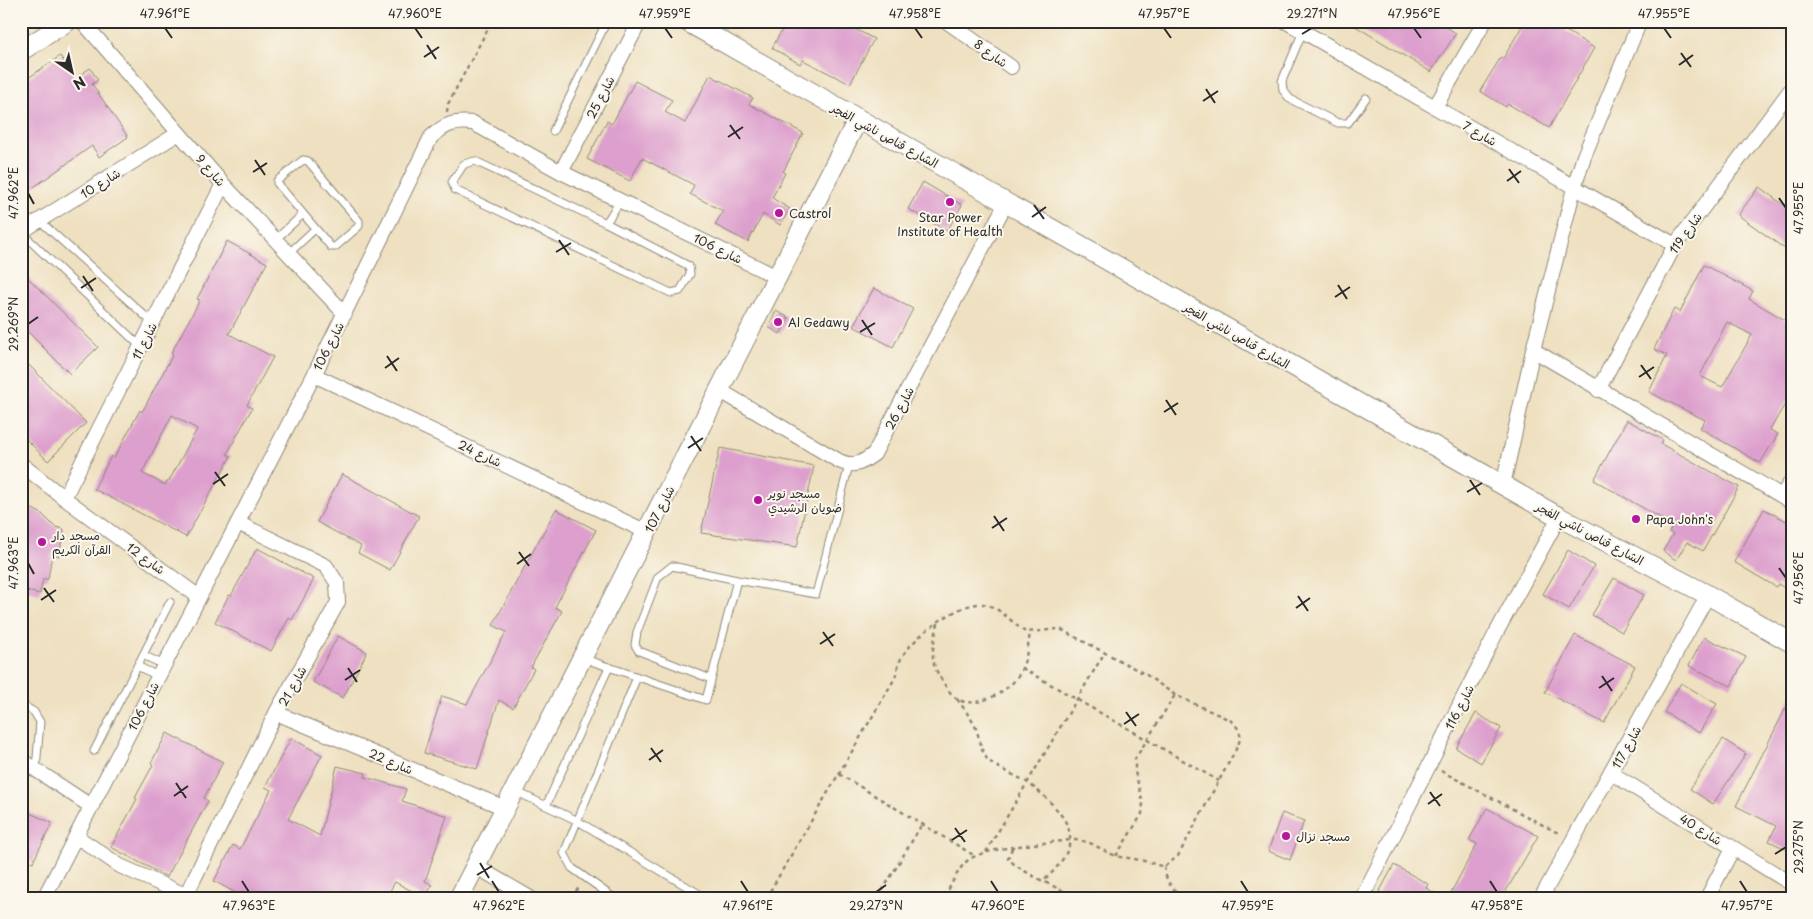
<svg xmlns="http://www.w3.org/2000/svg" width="1813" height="919" font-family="'Playpen Sans','Playpen Sans Arabic',sans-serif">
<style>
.building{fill:#dd9fcd;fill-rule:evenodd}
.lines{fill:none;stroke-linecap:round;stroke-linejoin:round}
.lane-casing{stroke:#8c8676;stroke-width:9}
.street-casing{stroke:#8c8676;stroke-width:16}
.secondary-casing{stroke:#8c8676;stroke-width:21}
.path{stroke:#8c8676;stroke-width:2.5;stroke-dasharray:4 4;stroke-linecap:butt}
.lane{stroke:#fff;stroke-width:7}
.street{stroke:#fff;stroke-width:14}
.secondary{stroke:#fff;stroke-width:19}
.ticks{fill:none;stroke:#2b2b2b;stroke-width:2}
.poi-dot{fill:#b5179e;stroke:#fbf7ec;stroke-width:2}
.labels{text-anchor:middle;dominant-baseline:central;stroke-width:4;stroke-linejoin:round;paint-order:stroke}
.street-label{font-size:12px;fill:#2b2b2b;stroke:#fbf7ec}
.poi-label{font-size:12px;fill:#2b2b2b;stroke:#fbf7ec;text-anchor:start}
.neatline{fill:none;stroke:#2b2b2b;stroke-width:2}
.ticks-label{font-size:12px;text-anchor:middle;fill:#2b2b2b}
</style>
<rect width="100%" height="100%" fill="#fbf7ec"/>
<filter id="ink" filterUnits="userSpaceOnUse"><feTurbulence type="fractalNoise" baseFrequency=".02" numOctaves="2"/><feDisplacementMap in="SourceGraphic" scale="10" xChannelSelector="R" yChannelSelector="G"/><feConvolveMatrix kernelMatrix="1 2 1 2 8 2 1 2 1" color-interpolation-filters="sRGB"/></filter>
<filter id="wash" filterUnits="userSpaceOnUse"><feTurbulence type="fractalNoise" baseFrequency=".0096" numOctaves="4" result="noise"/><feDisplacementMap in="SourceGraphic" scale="20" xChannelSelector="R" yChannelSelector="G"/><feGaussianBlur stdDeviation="1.12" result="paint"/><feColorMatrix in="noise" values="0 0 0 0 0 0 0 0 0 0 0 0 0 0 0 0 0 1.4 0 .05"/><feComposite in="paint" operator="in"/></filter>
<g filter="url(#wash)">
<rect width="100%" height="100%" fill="#eee0c0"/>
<g id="blocks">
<path class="building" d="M787,21h53l34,18 -24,45 -47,-24 -3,4 -28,-16z
M1347,21h90l19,12 -25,39z
M1525,21h25l44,27 -45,80 -41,-24 -2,3 -26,-16 21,-34 2,2z
M60,56l16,22 14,-10 8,12 -6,4 36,53 -29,20 -7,-11 -71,50v-113z
M710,75l43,23 -4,6 54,29 -20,39 2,1 -13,25 18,11 -10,16 -17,-11 -15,28 -33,-17 8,-14 -33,-17 4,-9 -52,-27 -12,23 -43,-22 20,-38 5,3 23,-43 37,19 -7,12 20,11z
M923,182l39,23 -15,26 -39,-22z
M1759,187l33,24v43l-54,-39z
M227,241l40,22 -38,71 44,23 -26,48 5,3 -25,46 4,2 -45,81 -92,-48 17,-33 3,2 26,-48 2,2 31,-58 -2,-1 29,-53 -3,-1zM172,415l25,14 -28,52h-1l-3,4 -23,-12z
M1704,265l49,26 -4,8 43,25v68l-22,38 8,4 -18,29 -60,-35 5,-8 -56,-28 18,-37 -13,-6 20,-40 6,3zM1727,322l25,13 -30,52 -22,-11z
M21,271l77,76 -28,27 -49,-49z
M874,288l39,21 -20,38 -40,-21z
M776,311l13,7 -9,16 -12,-7z
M21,357l65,66 -38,38 -24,-24h-3z
M1627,420l36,20 -2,4 78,43 -36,64 -16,-9 -11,18 -13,-9 10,-17 -4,-2 4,-7 -79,-45z
M720,448l94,18 -17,81 -96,-14z
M342,474l77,42 -29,54 -32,-17 3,-7 -44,-24z
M21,507l12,2 9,5 13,13 9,2 -5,27 -7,-2 -4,25h-5l-3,15 -19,-4z
M556,509l40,21 -41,77 7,4 -31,56 3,2 -21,39 -14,-8 -22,69 -53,-16 18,-57 25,8 39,-72 -13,-7z
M1764,509l28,15v68l-14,-8 -2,3 -42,-25z
M257,548l57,31 -22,41 -3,-2 -18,33 -56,-29 14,-27 2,1z
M1568,550l26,16 -25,43 -26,-15z
M1614,578l30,17 -22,37 -30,-17z
M1575,635l60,31 -31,57 -59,-31z
M338,636l29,16 -24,46 -30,-16z
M1704,637l42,20 -15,29 -42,-20z
M1681,683l36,21 -18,29 -35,-21z
M1792,696v156l-23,-11 7,-15 -40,-20z
M1476,713l25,15 -20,35 -25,-15z
M167,733l56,29 -19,36 4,3 -41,76 -56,-30 26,-48 -2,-1 18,-33 -2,-2z
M291,738l31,17 -34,64 32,17 17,-70 29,7 -1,4 41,12 -4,12 45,15 -22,65 7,4 -7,13 -30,-16 -9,16h-141l-31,-17 19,-36 7,4 31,-59 -6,-3z
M1723,739l23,15 -33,50 -23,-15z
M1487,808l51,28 -36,62h-54l29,-54 -8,-4z
M21,809l31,14 -19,39 -12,-5z
M1282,813l22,8 -14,39 -22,-9z
M1394,865l34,19 -2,4 17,10h-67z"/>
</g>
</g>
<g filter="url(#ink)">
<use href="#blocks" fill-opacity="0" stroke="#8c8676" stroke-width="1"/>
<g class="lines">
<defs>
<path id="lane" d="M1303,31l-21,50 1,9 7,9 48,24h10l18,-25
M553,131l54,-110
M303,160l5,1 51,60v5l-24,21h-4l-54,-64v-2z
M475,161l131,62 83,43 1,8 -10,17 -9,2 -216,-103 -3,-8 12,-18z
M40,221l113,102
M606,223l14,-22
M21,232l120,115
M275,240l28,-26
M288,254l27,-25
M143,655l21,10
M582,658l124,42 31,-120 79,14 33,-129
M137,666l21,10
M711,679l-72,-28 -4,-6 2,-13 21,-55 14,-11 65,14
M21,704l13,8 6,10 -4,47
M94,751l76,-149
M515,791l61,29 130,78
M546,806l63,-139
M614,898l-42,-30 -8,-15 73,-176"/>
<path id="street" d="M82,21l141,163 122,130
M946,21l65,46
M1285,21l390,224
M1435,107l50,-86
M561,172l79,-151
M21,232l158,-99
M1533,350l259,152
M314,375l333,157
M719,390l120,71c15,7 23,2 35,-7l132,-251
M1598,390l77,-145 117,-157
M21,464l43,34 135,99
M1503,485l30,-135 41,-162 10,-32 56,-135
M1782,496l10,-16
M64,498l159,-314
M276,713l229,95
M21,760l71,47
M1611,773l181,111
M76,836l44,30 72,32
M475,866l55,32
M186,895l90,-182 62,-111 -1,-19 -11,-17 -88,-43
M44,898l270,-523 117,-238c15,-13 22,-16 42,-14l88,49 216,105
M1362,898l134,-265 63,-116
M1541,898l167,-303
M1707,898l26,-50"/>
<path id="secondary" d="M686,21l873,496 149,78 84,48
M21,51l47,-30
M459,898l399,-779"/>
</defs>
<use href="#lane" class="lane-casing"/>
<use href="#street" class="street-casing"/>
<use href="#secondary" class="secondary-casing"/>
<path class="path" d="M447,112l1,-8 44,-83
M938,623c-2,11 -6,23 -5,34 0,9 5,17 10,25 4,6 8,13 14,17 18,11 51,-7 61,-23 8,-13 10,-29 12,-44
M1022,668l197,113
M957,699c6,8 12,16 17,25 6,11 5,26 14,36 11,10 28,15 40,23 15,11 44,36 42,57 -1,15 -16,32 -27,41
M1441,771l119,63
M839,774l136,82
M1012,848l-4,11c20,17 46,27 70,39
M986,852l119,-200
M1116,856l26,-42 1,-11 -8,-31v-13l40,-64
M1164,867c3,18 7,21 22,31
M571,898l9,-12
M766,898l129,-220c2,-7 3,-15 7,-21 11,-20 58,-56 81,-53 17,3 28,18 41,27 12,2 25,-2 36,-2l85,45 30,21 55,25c14,12 12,18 4,33l-56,103 -14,11c-10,-3 -20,-7 -31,-8 -6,-2 -12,-1 -19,-4 -19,-7 -20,-15 -44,-15 -22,3 -87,7 -103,21 -10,9 -16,25 -23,37
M878,898l44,-74"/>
<use href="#lane" class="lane"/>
<use href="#street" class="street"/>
<use href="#secondary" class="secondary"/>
</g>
</g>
<path class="ticks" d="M165,28l7,10M415,28l7,10M665,28l7,10M915,28l7,10M1164,28l7,10M1414,28l7,10M1664,28l7,10M1302,34l10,-6M427,45l9,14M1681,53l10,14M424,57l15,-10M1679,65l14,-10M1206,89l9,14M1203,101l15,-10M730,125l10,14M728,137l15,-10M255,160l10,15M1509,169l10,14M253,172l14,-9M1507,181l14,-10M28,193l6,11M1779,198l7,10M1034,205l10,14M1032,217l14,-10M559,240l10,15M556,252l15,-9M83,276l10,15M1338,285l9,14M81,288l15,-10M1335,297l15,-10M862,320l10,15M28,324l10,-7M860,332l15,-9M387,356l10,15M1641,365l10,14M385,368l14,-10M1639,377l15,-10M1166,400l10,15M1164,412l14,-9M691,436l10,15M688,448l15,-10M215,472l10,14M1470,480l10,15M213,484l15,-10M1467,492l15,-9M994,516l10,15M992,528l15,-10M519,552l10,14M28,563l6,11M517,564l14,-10M1779,568l7,10M44,588l10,14M1298,596l10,15M41,600l15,-10M1296,608l14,-10M823,632l10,14M820,644l15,-10M348,668l9,14M1602,676l10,15M345,680l15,-10M1599,688l15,-10M1126,712l10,14M1124,724l15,-10M651,748l10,14M649,760l14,-10M176,783l10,15M1430,792l10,14M174,796l14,-10M1428,804l14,-10M955,828l10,14M952,840l15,-10M1775,854l11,-7M480,863l9,15M477,875l15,-9M242,881l7,11M492,881l7,11M741,881l7,11M991,881l7,11M1241,881l7,11M1490,881l7,11M1740,881l7,11M876,892l10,-7"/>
<g class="poi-dot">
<circle cx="950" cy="202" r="5"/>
<circle cx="779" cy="213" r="5"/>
<circle cx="778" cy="322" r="5"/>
<circle cx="758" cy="500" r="5"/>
<circle cx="1636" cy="519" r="5"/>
<circle cx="42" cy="542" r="5"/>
<circle cx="1286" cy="836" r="5"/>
</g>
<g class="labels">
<g class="street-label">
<text transform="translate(991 53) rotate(36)">شارع 8</text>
<text transform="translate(600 97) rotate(-63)">شارع 25</text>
<text transform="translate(1480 133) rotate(30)">شارع 7</text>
<text transform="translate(885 135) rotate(29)">الشارع قناص ناشي الفجر</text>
<text transform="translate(211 170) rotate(49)">شارع 9</text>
<text transform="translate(100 183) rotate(-32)">شارع 10</text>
<text transform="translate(1685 233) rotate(-55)">شارع 119</text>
<text transform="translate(718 248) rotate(26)">شارع 106</text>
<text transform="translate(1237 335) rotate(30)">الشارع قناص ناشي الفجر</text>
<text transform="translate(144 341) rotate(-63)">شارع 11</text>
<text transform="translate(328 346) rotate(-63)">شارع 106</text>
<text transform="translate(899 408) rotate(-62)">شارع 26</text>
<text transform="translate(480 453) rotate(25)">شارع 24</text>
<text transform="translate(659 509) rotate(-63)">شارع 107</text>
<text transform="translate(1590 533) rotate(28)">الشارع قناص ناشي الفجر</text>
<text transform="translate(146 558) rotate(36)">شارع 12</text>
<text transform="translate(292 686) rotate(-61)">شارع 21</text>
<text transform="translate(143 706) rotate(-63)">شارع 106</text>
<text transform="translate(1459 707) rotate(-63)">شارع 116</text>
<text transform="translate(1626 747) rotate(-61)">شارع 117</text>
<text transform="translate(391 761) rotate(23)">شارع 22</text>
<text transform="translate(1701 829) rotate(32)">شارع 40</text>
</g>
<g class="poi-label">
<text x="789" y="213">Castrol</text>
<text x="950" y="217" text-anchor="middle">Star Power<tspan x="950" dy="14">Institute of Health</tspan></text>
<text x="788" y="322">Al Gedawy</text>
<text x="768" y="493">مسجد نوير<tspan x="768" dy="14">ضويان الرشيدي</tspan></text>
<text x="1646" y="519">Papa John's</text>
<text x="52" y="535">مسجد دار<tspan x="52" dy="14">القرآن الكريم</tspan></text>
<text x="1296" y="836">مسجد نزال</text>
</g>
</g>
<rect width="1813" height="919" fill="none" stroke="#fbf7ec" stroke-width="55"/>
<g transform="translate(72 72) rotate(146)" stroke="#fbf7ec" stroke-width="4" paint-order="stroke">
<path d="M0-4L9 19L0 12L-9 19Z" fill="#2b2b2b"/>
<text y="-8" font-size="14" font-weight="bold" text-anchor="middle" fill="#2b2b2b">N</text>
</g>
<rect x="28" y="28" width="1758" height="864" class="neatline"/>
<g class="ticks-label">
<text x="165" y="18">47.961°E</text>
<text x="415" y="18">47.960°E</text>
<text x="665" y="18">47.959°E</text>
<text x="915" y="18">47.958°E</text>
<text x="1164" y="18">47.957°E</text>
<text x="1312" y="18">29.271°N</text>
<text x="1414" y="18">47.956°E</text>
<text x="1664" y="18">47.955°E</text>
<text transform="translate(14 193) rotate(-90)" y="4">47.962°E</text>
<text transform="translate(1799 208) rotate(-90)" y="4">47.955°E</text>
<text transform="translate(14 324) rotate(-90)" y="4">29.269°N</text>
<text transform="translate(14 563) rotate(-90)" y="4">47.963°E</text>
<text transform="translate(1799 578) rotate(-90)" y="4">47.956°E</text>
<text transform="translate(1799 847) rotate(-90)" y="4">29.275°N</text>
<text x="249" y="910">47.963°E</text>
<text x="499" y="910">47.962°E</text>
<text x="748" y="910">47.961°E</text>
<text x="876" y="910">29.273°N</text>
<text x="998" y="910">47.960°E</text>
<text x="1248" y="910">47.959°E</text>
<text x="1497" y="910">47.958°E</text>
<text x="1747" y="910">47.957°E</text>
</g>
</svg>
